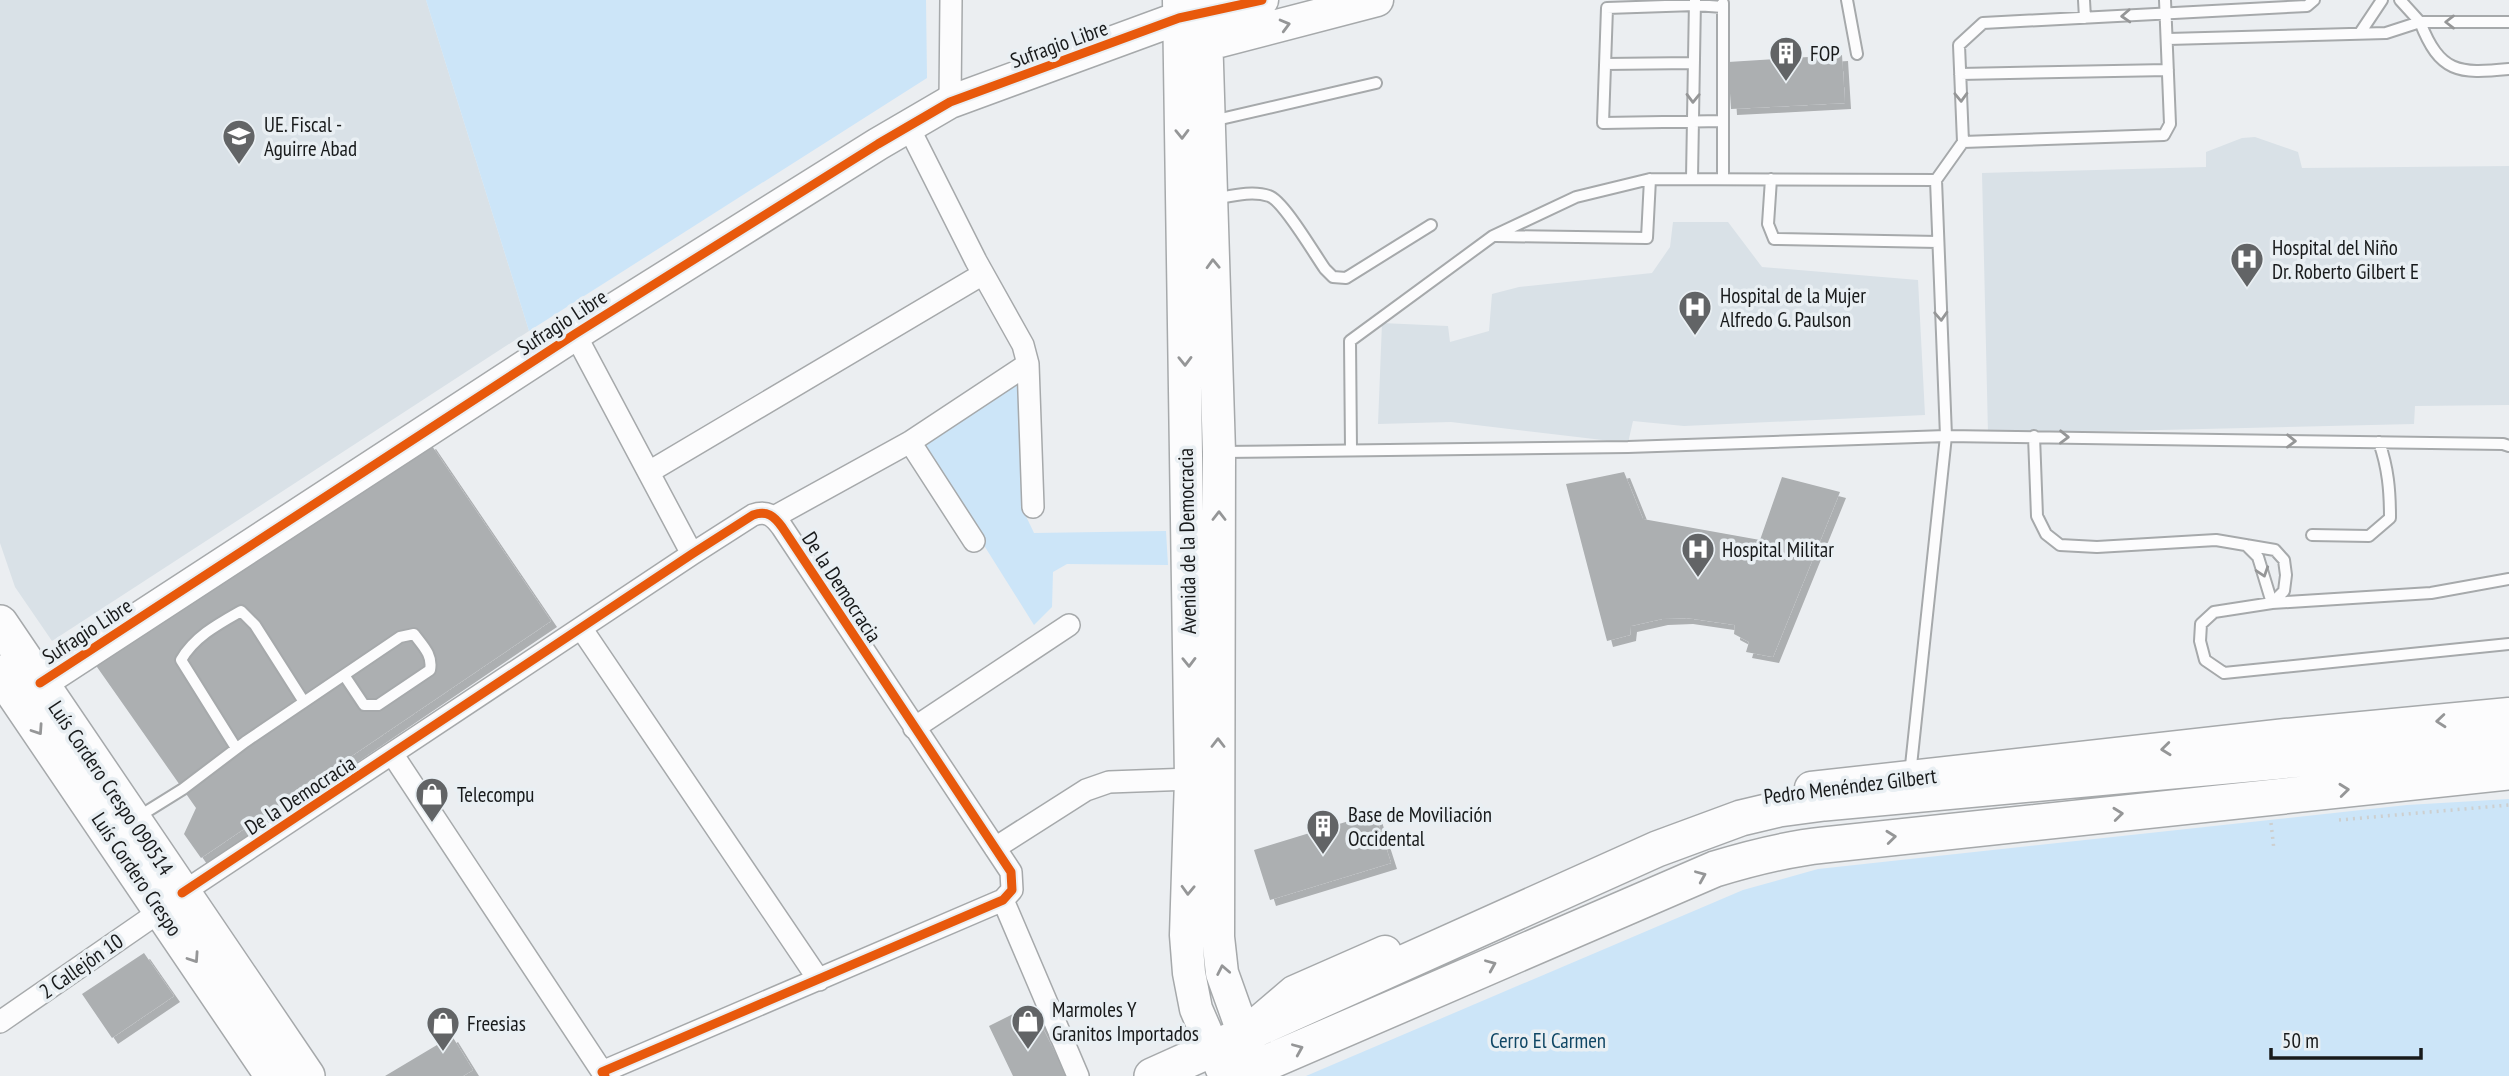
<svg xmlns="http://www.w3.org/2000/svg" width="2509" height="1076" font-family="'PT Sans Narrow',sans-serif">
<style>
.built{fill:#d9e1e7}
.green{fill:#cce5f8}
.building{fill:#acafb1;filter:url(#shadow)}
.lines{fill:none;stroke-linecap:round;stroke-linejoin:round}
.lane-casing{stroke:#a6a9ab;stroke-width:14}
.street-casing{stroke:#a6a9ab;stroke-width:24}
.secondary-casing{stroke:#a6a9ab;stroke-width:35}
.primary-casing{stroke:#a6a9ab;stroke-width:38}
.path{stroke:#cdcfcf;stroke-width:3.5;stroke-dasharray:2 5;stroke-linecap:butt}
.lane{stroke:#fcfcfd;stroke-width:10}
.street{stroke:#fcfcfd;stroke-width:21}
.secondary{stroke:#fcfcfd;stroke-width:32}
.primary{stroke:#fcfcfd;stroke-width:35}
.cycleway-casing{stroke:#e9eff3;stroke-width:13}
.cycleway{stroke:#e8590c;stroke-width:9}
.oneway{stroke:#959697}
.labels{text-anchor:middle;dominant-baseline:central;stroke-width:7;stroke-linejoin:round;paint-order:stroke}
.street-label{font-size:21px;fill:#181a1b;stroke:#e9eff3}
.poi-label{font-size:21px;fill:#181a1b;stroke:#e9eff3;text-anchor:start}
.park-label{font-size:21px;fill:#104765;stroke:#e9eff3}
</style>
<defs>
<filter id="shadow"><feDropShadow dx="6" dy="6" stdDeviation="0" flood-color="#0004"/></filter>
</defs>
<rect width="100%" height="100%" fill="#ebeef1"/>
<path class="built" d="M0,0h426l103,331 -477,310 -37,-54 -15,-44z
M2255,137l43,15 4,16 207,-2v239l-94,1 -1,18 -426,10 -6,-261 224,-6v-15l36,-14z
M1673,222h55l34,45 156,13 7,135 -241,11 -51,-5 -5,22 -177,-21 -73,2 4,-101 66,3 2,16 39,-11 3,-37 27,-7 133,-14 18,-26z"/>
<path class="green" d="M426,0h500l1,78 -398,253z
M1024,379v133l10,21 132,-2 2,34 -101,-1 -14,8 -1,35 -18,18 -113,-180z
M2509,799v277h-1203l437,-186 75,-21 589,-64z"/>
<path class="building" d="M1842,55l3,48 -114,6 -3,-47z
M430,443l121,178 -350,237 -17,-24 12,-26 -106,-151z
M1624,472l19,47 117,21 22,-63 58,15 -67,165 -27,-5 3,-10 -15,-8 1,-9 -48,-7 -25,1 -31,7 -1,9 -23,6 -41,-157z
M1375,813l16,50 -121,37 -16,-50z
M144,953l30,43 -62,42 -30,-44z
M1031,1005l36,71h-54l-24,-50z
M452,1036l21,34 -10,6h-78z"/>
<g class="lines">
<defs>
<path id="lane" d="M1847,0l10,54
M2084,0l1,18
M2400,0l20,22h89
M1723,3v176
M1723,7l-28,-2 -88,3 -4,115 120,-2
M2360,33l22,-33
M2168,39l218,-6 34,-11c20,51 38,52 89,47
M1605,64l89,-1
M1960,74l208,-4
M1212,121l164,-38
M1963,142l201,-7 6,-11 -5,-124
M1692,178l3,-178
M1771,179l-3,45 6,15 164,3
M1214,199c17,-3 38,-9 55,-3 14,4 46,59 56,73l8,8 13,1 85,-53
M1496,236l151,2 3,-59
M2034,436l3,80 9,18 14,11 37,2 119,-7 59,10 9,10 2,15 -2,16 -12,12
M1351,449l-1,-108 143,-105 83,-39 74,-18 286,1
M1222,452l406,-5 318,-11 557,8 6,2
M2312,535l57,1 21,-18c0,-28 -2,-50 -11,-76
M2246,545l12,12 14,46
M2509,579l-78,14 -159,10 -58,9 -13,12 -1,17 5,19 19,13 285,-29
M236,748l-55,-88c13,-23 37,-36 60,-49l14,14 49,77
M1910,775l36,-339 -10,-256 27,-38 -4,-97 24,-22 324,-17 7,-6
M138,817l45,-28 62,-47 155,-105 14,-3c9,12 19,21 16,36l-52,35h-14l-20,-30"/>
<path id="street" d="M950,102l1,-102
M908,126l68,135 47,84 5,19 5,143
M575,334l117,220
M910,442l64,99
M649,472l334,-198
M774,517l136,-75 118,-78
M581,628l238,352
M914,728l155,-103
M393,755l212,321
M995,848l91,-58 23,-8 82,-3
M182,893l510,-339 61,-39c14,-5 21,1 29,12l229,345 1,18 -9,10 -401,172
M1003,900l75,176
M0,1022l162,-112"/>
<path id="secondary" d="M1179,0l12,779 -5,156 3,38 7,36 29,67
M1205,0l14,452 -1,485 4,36 30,84
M1189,49l188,-49
M40,683l535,-349 303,-190 72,-42 229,-84 83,-18
M1811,788l475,-53 223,-21
M1260,1021l34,-29 91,-40"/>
<path id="primary" d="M0,623l307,453
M0,673l273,403
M1152,1076l505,-227 84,-31 38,-9 45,-6 685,-63
M1236,1076l479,-207c36,-11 71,-20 109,-24l685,-73"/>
</defs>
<use href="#lane" class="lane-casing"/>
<use href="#street" class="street-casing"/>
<use href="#secondary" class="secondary-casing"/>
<use href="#primary" class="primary-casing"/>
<path class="path" d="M2339,820l170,-15
M2271,823l3,27"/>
<use href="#lane" class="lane"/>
<use href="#street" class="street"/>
<use href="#secondary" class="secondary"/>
<use href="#primary" class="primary"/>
<defs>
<path id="cycleway" d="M40,683l535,-349 303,-190 72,-42 229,-84 83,-18
M182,893l510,-339 61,-39c14,-5 21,1 29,12l229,345 1,18 -9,10 -401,172 3,4"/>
</defs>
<use href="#cycleway" class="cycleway-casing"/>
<use href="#cycleway" class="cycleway"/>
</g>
<defs><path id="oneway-chevron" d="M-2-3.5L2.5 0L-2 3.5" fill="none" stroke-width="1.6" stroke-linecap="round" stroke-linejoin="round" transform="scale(1.75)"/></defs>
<g class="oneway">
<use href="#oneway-chevron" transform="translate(2126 16) rotate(177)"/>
<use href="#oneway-chevron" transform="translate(2450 22) rotate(-180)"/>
<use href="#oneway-chevron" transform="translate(1285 25) rotate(-15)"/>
<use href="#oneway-chevron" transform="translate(1961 97) rotate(88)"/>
<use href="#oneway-chevron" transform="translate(1693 98) rotate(91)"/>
<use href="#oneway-chevron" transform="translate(1182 134) rotate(89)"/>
<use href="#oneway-chevron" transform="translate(1213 264) rotate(-92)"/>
<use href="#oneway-chevron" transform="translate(1941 316) rotate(87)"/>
<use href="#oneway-chevron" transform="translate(1185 361) rotate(89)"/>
<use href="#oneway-chevron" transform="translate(2064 437) rotate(1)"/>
<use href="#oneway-chevron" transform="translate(2291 441) rotate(1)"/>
<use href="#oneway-chevron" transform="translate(1219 516) rotate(-90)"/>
<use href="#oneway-chevron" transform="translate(2263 572) rotate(72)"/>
<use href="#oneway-chevron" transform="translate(1189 662) rotate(89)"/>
<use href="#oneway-chevron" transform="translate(2441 721) rotate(175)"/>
<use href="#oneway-chevron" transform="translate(38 730) rotate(56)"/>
<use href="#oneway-chevron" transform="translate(1218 743) rotate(-90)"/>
<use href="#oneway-chevron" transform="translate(2166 749) rotate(174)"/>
<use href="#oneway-chevron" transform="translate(2344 790) rotate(-6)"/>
<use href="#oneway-chevron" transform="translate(2118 814) rotate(-6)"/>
<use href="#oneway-chevron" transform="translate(1891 837) rotate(-6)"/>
<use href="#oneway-chevron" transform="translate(1701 876) rotate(-23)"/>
<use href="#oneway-chevron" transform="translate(1188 890) rotate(92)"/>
<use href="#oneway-chevron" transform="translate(194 958) rotate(56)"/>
<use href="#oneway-chevron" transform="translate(1491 965) rotate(-23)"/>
<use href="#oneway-chevron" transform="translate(1223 970) rotate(-101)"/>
<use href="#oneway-chevron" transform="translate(1298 1049) rotate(-23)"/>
</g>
<defs>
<symbol id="building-pin" viewBox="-11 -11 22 30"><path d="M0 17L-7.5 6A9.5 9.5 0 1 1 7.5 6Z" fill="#626466" stroke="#e9eff3"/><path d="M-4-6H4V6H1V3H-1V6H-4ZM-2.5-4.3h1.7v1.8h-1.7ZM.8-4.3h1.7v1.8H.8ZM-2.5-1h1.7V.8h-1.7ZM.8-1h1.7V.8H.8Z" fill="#fff"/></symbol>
<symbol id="school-pin" viewBox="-11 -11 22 30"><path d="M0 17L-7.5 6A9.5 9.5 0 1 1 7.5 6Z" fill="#626466" stroke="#e9eff3"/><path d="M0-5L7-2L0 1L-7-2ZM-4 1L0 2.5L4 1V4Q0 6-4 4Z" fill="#fff"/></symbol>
<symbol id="hospital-pin" viewBox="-11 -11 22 30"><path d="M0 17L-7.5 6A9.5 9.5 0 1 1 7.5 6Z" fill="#626466" stroke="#e9eff3"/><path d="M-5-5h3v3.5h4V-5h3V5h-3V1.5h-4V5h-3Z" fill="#fff"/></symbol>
<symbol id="shop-pin" viewBox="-11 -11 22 30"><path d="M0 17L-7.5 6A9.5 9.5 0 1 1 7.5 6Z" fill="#626466" stroke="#e9eff3"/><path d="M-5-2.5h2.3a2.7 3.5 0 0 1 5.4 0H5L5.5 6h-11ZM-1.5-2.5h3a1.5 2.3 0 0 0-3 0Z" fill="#fff"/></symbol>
</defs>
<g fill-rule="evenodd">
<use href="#building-pin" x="1767" y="34" width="38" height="52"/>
<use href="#school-pin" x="220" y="117" width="38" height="52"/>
<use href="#hospital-pin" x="2228" y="240" width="38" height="52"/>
<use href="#hospital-pin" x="1676" y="288" width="38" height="52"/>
<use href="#hospital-pin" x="1679" y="530" width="38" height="52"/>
<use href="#shop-pin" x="413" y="775" width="38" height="52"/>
<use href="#building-pin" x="1304" y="807" width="38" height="52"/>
<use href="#shop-pin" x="1009" y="1002" width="38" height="52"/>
<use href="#shop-pin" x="424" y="1004" width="38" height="52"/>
</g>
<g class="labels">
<g class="street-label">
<text transform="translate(1059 44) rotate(-20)">Sufragio Libre</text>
<text transform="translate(562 322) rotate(-33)">Sufragio Libre</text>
<text transform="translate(1187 541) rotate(-91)">Avenida de la Democracia</text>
<text transform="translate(842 587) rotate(57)">De la Democracia</text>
<text transform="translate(87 631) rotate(-33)">Sufragio Libre</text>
<text transform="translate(1850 786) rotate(-7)">Pedro Menéndez Gilbert</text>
<text transform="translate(111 788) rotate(56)">Luís Cordero Crespo 090514</text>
<text transform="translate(300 795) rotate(-33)">De la Democracia</text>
<text transform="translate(137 874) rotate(56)">Luís Cordero Crespo</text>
<text transform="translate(81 966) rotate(-35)">2 Callejón 10</text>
</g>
<g class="poi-label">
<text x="1810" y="53">FOP</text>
<text x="264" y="124">UE. Fiscal -<tspan x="264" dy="24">Aguirre Abad</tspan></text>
<text x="2272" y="247">Hospital del Niño<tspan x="2272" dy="24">Dr. Roberto Gilbert E</tspan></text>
<text x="1720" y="295">Hospital de la Mujer<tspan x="1720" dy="24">Alfredo G. Paulson</tspan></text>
<text x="1722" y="549">Hospital Militar</text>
<text x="457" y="794">Telecompu</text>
<text x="1348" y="814">Base de Moviliación<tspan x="1348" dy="24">Occidental</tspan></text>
<text x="1052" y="1009">Marmoles Y<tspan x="1052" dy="24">Granitos Importados</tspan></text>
<text x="467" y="1023">Freesias</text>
</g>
<g class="park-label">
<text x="1548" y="1040">Cerro El Carmen</text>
</g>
</g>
<path d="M2271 1048v10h150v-10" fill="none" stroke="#181a1b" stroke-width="3.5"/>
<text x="2282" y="1048" font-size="21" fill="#181a1b" stroke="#e9eff3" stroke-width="5" paint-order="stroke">50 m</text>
</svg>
